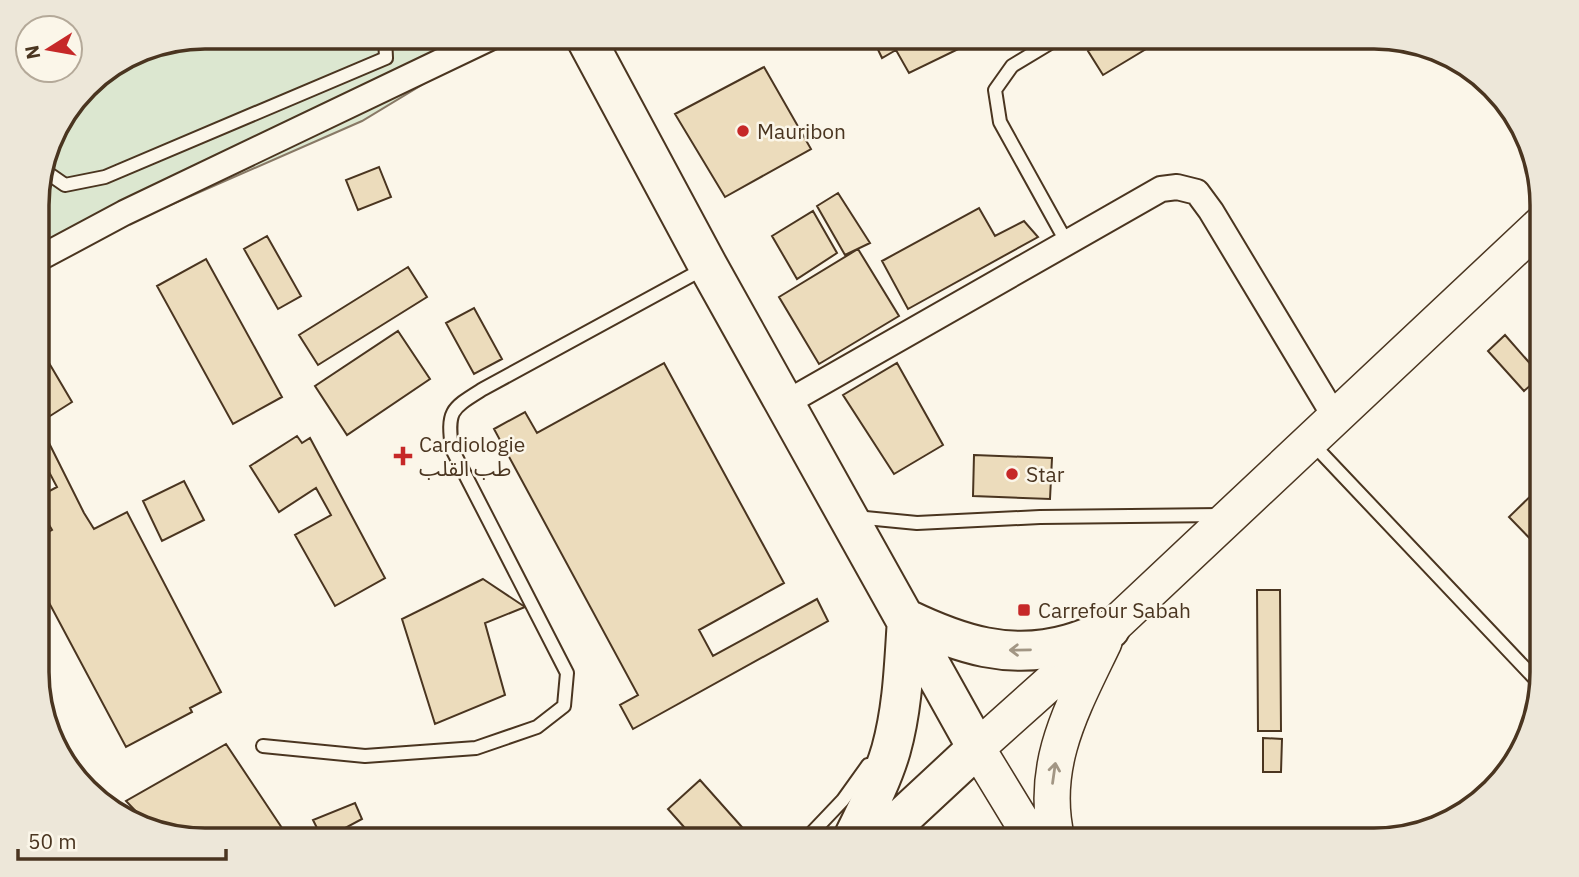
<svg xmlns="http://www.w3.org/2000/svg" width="1579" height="877" font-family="'IBM Plex Sans','Noto Sans Arabic',sans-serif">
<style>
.green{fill:#dce7d0;stroke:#887966;stroke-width:2}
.building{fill:#ecdcbc;stroke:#4a3520;stroke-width:2}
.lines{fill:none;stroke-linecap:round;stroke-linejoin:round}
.lane-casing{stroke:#4a3520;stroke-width:16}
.street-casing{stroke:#4a3520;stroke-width:28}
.secondary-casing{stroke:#4a3520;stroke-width:38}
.highway-casing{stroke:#4a3520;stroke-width:42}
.lane{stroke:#fbf6e9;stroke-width:12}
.street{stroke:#fbf6e9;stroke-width:24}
.secondary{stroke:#fbf6e9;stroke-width:35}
.highway{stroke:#fbf6e9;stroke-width:38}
.oneway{stroke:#a29684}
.poi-dot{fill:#c62828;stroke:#fbf6e9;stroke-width:2.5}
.labels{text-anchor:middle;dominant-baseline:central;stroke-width:5;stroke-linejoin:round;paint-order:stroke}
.poi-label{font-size:21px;fill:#4a3520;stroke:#fbf6e9;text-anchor:start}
.rim{fill:none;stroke:#4a3520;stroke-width:3.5}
</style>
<rect width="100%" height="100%" fill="#fbf6e9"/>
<path class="green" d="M205,37h296l-139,84 -324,142v-80l16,-53 40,-51 47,-30z"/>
<path class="building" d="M872,37h111l-74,36 -13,-23 -14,8z
M1113,37h53l-63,38 -15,-24z
M764,67l47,82 -86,48 -50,-83z
M379,167l12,30 -33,13 -12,-30z
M838,193l32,50 -25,12 -28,-49z
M979,208l16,28 29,-15 14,16 -130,72 -26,-48z
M813,211l24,42 -40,26 -25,-43z
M267,236l34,60 -23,13 -34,-60z
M858,249l41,67 -80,48 -40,-67z
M206,259l76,138 -49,27 -76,-138z
M408,267l19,30 -109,68 -19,-30z
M474,308l28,51 -28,15 -28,-51z
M398,331l32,48 -83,56 -32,-49z
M1505,335l36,41 -17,15 -36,-40z
M39,346l33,56 -33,21 45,90 10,16 33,-17 94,180 -31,16 2,4 -66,35 -88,-165v-44l14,-8 -14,-24v-9l19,-10 -19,-36z
M664,363l120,220 -85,47 14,26 104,-57 11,22 -195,108 -13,-24 18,-10 -144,-266 31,-17 12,21z
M897,363l46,82 -49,29 -51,-79z
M297,436l5,7 8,-5 75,140 -50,28 -40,-71 36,-20 -15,-27 -37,24 -29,-46z
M974,455l78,3 -2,41 -77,-3z
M184,481l20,39 -42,21 -19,-40z
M1542,485v66l-33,-34z
M483,579l42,28 -40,16 20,72 -70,29 -33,-105z
M1257,590h23l1,141h-23z
M1263,738l19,1 -1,33h-18z
M226,744l64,96h-86l-54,-14 -24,-25z
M700,780l49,55 -6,5h-74l15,-13 -16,-18z
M355,803l7,16 -39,21 -10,-20z"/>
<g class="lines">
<defs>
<path id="lane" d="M1060,37l-48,29 -17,24 5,32 67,121
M42,169l23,16 40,-8 281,-119 -1,-21
M1310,441l231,244
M855,517l62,6 123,-6 181,-2
M263,746l102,10 111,-8 61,-21 27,-21 3,-33 -115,-224c-5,-39 -1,-40 31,-60l222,-121
M805,840l38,-40 25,-35"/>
<path id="street" d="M38,259l86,-46 368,-176
M786,403l375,-214 16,-2 20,5 14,19 124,206"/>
<path id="secondary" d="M1033,840l-56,-92 133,-119 432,-406
M1057,840c-18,-75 16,-133 47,-198"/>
<path id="highway" d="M585,37l123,229 269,482 -99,92
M907,619c52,25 103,42 162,25 14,-4 28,-10 41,-15
M852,840c14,-29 30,-59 39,-90 12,-43 13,-87 16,-131"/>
</defs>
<use href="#lane" class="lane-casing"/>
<use href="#street" class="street-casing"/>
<use href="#secondary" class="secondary-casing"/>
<use href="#highway" class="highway-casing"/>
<use href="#lane" class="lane"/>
<use href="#street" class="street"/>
<use href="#secondary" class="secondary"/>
<use href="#highway" class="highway"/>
</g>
<defs><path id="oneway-shaft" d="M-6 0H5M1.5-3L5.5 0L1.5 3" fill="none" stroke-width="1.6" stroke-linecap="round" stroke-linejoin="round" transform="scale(1.75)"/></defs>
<g class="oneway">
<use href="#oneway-shaft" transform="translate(1020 650) rotate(179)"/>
<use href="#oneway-shaft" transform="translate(1054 773) rotate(-82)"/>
</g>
<g class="poi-dot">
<circle cx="743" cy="131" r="7"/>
<path d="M399.5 445.5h7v7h7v7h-7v7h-7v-7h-7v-7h7z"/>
<circle cx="1012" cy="474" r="7"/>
<rect x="1017" y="603" width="14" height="14" rx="3.5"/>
</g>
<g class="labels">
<g class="poi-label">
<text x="757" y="131">Mauribon</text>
<text x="419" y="444">Cardiologie<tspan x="419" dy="24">طب القلب</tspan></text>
<text x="1026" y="474">Star</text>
<text x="1038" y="610">Carrefour Sabah</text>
</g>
</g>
<path d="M0 0H1579V877H0ZM205 49H1374A156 156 0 0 1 1530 205V672A156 156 0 0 1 1374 828H205A156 156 0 0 1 49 672V205A156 156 0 0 1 205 49Z" fill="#ede7d9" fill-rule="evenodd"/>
<path class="rim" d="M205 49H1374A156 156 0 0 1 1530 205V672A156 156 0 0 1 1374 828H205A156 156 0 0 1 49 672V205A156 156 0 0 1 205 49Z"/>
<g transform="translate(49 49) rotate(259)"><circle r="33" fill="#fbf6e9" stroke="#b4a999" stroke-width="2"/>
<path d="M0-5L12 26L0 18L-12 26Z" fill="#c62828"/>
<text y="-10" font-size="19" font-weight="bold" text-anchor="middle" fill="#4a3520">N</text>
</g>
<path d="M18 849v10h208v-10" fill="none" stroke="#4a3520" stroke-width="3.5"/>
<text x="28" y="849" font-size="21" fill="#4a3520" stroke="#fbf6e9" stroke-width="5" paint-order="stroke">50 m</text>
</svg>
